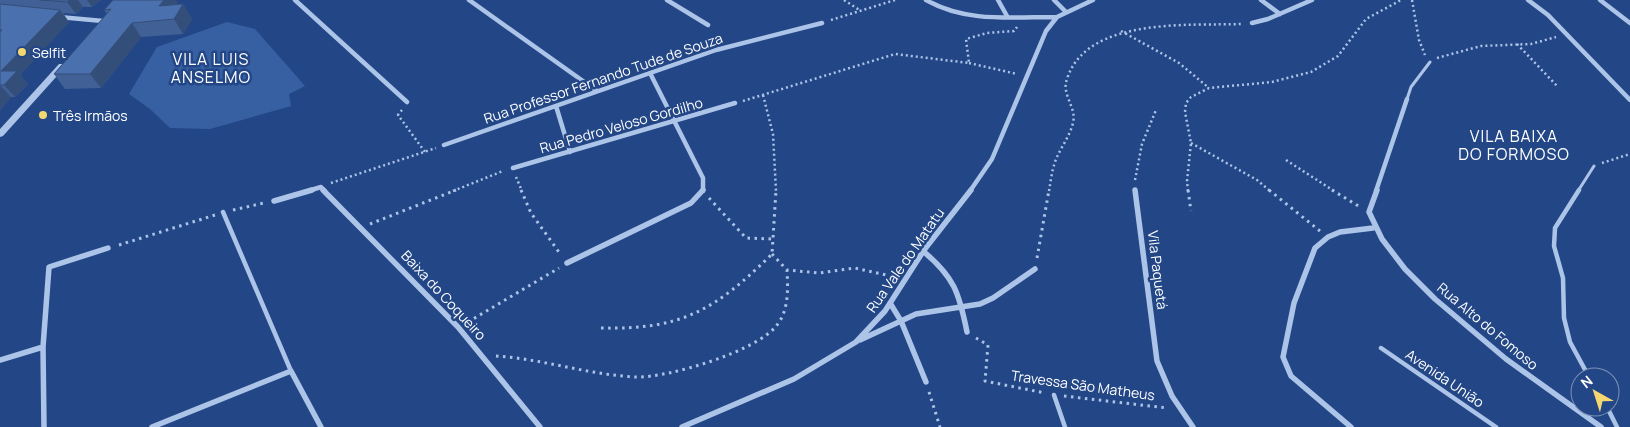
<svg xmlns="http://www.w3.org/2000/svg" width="1630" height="427" font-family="Manrope,sans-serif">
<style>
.green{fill:#3760a3}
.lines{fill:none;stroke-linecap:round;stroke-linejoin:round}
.path-far1{stroke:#adc4e9;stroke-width:2.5;stroke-dasharray:2 3;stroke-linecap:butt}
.path{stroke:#adc4e9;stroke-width:3;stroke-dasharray:2.5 4.5;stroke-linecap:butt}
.service-far1{stroke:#adc4e9;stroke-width:3}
.service{stroke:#adc4e9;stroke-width:4.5}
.minor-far1{stroke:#adc4e9;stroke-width:4.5}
.minor{stroke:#adc4e9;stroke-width:5.5}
.tertiary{fill:#adc4e9;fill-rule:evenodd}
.wall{fill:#406096}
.shaded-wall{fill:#344e7a}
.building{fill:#4b70ae;stroke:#344e7a}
.poi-dot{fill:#f4d770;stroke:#234786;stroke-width:2}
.labels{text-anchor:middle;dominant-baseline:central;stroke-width:5;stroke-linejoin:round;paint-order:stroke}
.poi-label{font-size:14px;fill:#fff;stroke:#234786;text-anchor:start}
.street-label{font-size:14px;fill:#fff;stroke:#234786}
.quarter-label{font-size:16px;letter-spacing:1px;fill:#fff;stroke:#234786}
</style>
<rect width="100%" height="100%" fill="#234786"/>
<path class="green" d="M227,22l28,7 50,57 -16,8 2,12 -81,23 -40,-1 -20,-19 -21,-15 28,-47z"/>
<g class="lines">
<path class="path-far1" d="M844,0l17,11
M1412,0l7,40 6,15
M831,20l64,-20
M1121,31l58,32 30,25
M1517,44l41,43
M1437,58l44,-12 50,-2 25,-7
M969,63l48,11
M763,95l10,39 3,57
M743,101l152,-47 74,9 -3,-24 21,-6 27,-2 3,-4
M402,110l-4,5 27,37
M1191,143l66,37 13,11
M1286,160l48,31
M1602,163l28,-9
M516,177l6,14
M1135,180l7,-36 14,-34
M331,183l105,-35
M453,191l50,-20
M1049,191c2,-11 3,-23 8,-34 5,-11 13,-22 16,-34 4,-16 -12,-28 -6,-44 20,-63 125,-53 175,-55
M1188,191l-1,-10 4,-38 -6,-31 1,-9 5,-6 18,-9 63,-6 39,-10 27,-16 28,-37 35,-19"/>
<path class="path" d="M521,190l10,23 30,42
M1188,190l3,21
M1269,190l51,41
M1332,190l28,17
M709,198l37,40 27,1
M233,210l31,-7
M370,224l86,-34
M119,245l96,-30
M772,254l15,16 32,3 36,-5 40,9
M1037,258l12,-68
M468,322l91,-54
M601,328c81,2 114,-18 171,-74l4,-64
M976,338l12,7 -3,36 60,12
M496,356c47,3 93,19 140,21 32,1 122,-26 141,-52 12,-15 11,-37 10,-55
M929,392l11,35
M1064,396l103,12"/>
<path class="service-far1" d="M1407,99l4,-12 19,-25
M1578,191l16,-25"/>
<path class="service" d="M1579,190l-24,38 -1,18 9,32 1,40 6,24 19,35
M223,212l68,159
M1381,348l115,79
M1054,395l11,32
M1607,407l10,20"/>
<path class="minor-far1" d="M295,0l112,102
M469,0l128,91
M667,0l41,25
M926,0c41,23 85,17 131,17
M998,0l9,16
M1054,0l12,12
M1261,0l19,14
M1528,0l20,15 82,85
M1600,0l30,23
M59,17l44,4
M1252,23l16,-4 44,-19
M650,73l53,105v13
M556,106l14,46
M444,145l272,-95 106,-27
M513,168l222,-65
M308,191l13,-4 4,4
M970,191l22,-32 54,-128 11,-14 36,-17
M1376,191l31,-92"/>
<path class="minor" d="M323,190l135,137 82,100
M1135,190l22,171 15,35 21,31
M1377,190l-8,22 13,27 23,30 30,30 71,60 95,68
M274,201l38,-11
M923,251c31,26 36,41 44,81
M567,263l124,-60 12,-13
M890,303l11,18 25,61
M860,340l56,-26 64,-10 13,-6 42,-29
M0,360l43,-13
M44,427l-1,-80 6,-80 59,-19
M152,427l139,-56 30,56
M682,427l112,-48 62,-37 29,-31 39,-61 47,-60
M1351,427l-60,-51 -8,-19 11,-54 21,-55 13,-11 12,-5 33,-4"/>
<path class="tertiary" d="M59,64h3l4,2 -63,70 -3,1v-8z"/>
</g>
<path class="wall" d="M0,0h101l-9,7h-9l-7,7 -13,-1 6,9 -49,53 8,9 -13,13h-4l-11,13z
M183,4l9,15 -9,15 -42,3 -40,51 -36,1 -11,-15 53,-60 -3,-4z"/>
<path class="shaded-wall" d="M69,0h9l5,7 -7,7 -9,-12z
M87,0h14l-9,7z
M164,0h12l3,5 -10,15 -10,-14z
M183,4l9,15 -9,15 -9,-15z
M60,10l9,12 -49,53 8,9 -13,13 -11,-12 -3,-14z
M132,23l9,14 -40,51 -11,-14z
M0,85l11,12 -11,13z"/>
<path class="building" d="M40,0h29l-2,2z
M113,0h51l-5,6 24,-2 -9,15 -42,4 -42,51h-36l57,-65 -7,1z
M0,4l60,6 -59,61h16l-13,14h-4v-53l2,-2h-2z"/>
<g class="poi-dot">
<circle cx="22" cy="52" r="5"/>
<circle cx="43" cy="115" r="5"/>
</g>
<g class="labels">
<g class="poi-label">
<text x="32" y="52">Selfit</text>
<text x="53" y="115">Três Irmãos</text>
</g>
<g class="street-label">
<text transform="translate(603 78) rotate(-19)">Rua Professor Fernando Tude de Souza</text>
<text transform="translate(621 125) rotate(-16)">Rua Pedro Veloso Gordilho</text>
<text transform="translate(905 260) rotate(-55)">Rua Vale do Matatu</text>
<text transform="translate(1158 270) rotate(83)">Vila Paquetá</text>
<text transform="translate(444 295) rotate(47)">Baixa do Coqueiro</text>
<text transform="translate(1488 326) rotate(40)">Rua Alto do Fomoso</text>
<text transform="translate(1445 378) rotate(34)">Avenida União</text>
<text transform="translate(1083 385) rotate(8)">Travessa São Matheus</text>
</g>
<g class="quarter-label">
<text x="211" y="59">VILA LUIS<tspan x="211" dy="18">ANSELMO</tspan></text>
<text x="1514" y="136">VILA BAIXA<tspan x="1514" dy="18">DO FORMOSO</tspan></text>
</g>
</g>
<g transform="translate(1595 392) rotate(321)"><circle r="24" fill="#234786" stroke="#7b91b6"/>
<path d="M0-4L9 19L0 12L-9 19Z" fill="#f4d770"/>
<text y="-8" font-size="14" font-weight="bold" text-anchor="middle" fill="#ffffff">N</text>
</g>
</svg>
